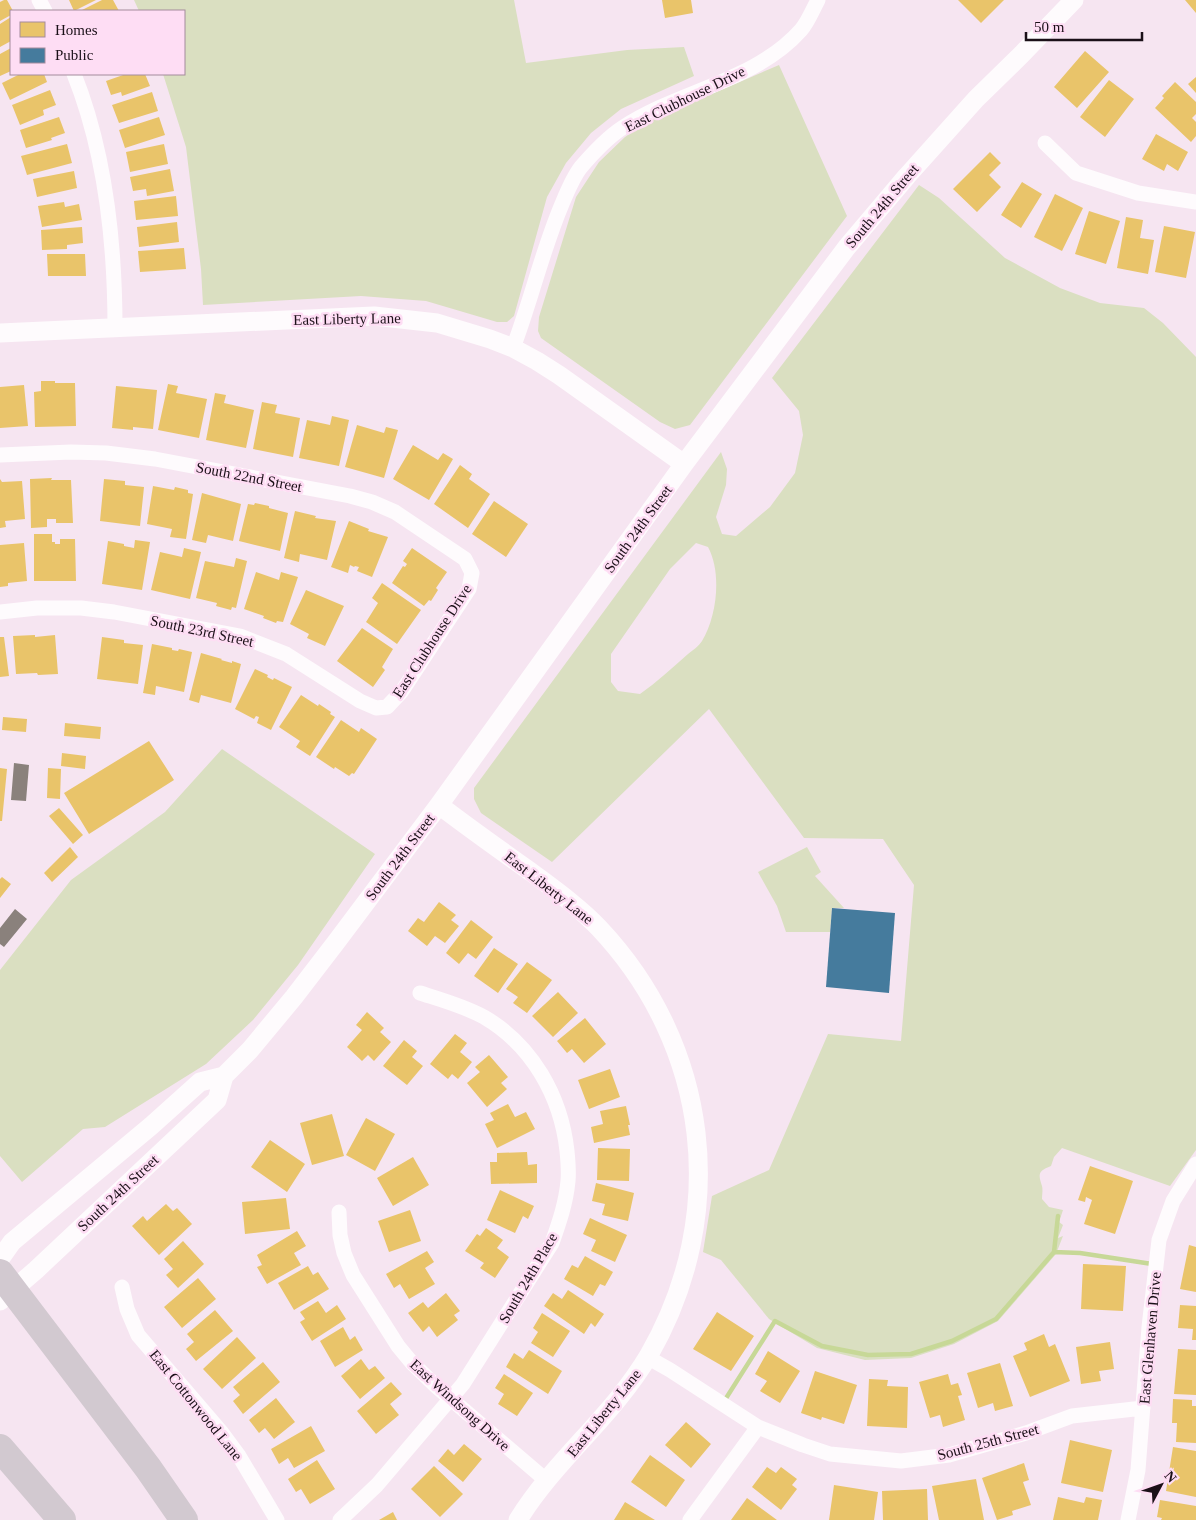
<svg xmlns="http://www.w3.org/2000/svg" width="1196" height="1520" font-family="'Times New Roman',serif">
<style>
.green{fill:#dadfc1;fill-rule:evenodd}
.homes{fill:#e9c46a}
.public{fill:#457b9d}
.industry{fill:#8a817c}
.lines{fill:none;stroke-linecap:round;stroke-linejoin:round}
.stream{stroke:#c7d897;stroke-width:4.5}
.minor{stroke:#fefbfd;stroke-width:15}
.tertiary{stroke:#fefbfd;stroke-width:19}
.motorway{stroke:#d2c9d0;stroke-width:28}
.labels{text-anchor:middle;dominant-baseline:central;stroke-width:5;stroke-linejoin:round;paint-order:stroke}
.street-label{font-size:15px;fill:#1b1018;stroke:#feddf4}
</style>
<rect width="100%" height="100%" fill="#f6e5f1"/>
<path class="green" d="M134,0h380l12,63 101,-13 57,-3 10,29 -73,33 -30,24 -25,30 -19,34 -33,119 -7,6h-10l-71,-21 -65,-5 -158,9 -2,-36 -15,-122 -23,-73h21v-63h-45z
M779,65l68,151 -157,209 -15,4 -15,-7 -119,-84 -3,-7 1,-14 37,-120 23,-35 26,-25 22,-15z
M919,185l20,13 66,60 55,30 40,15 44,5 19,15 33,34v793l-26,36 -108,-38 -8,9 -3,9c-13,5 -13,8 -9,20 1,4 0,9 0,13l7,8 14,3 -4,12 4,3 -5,13 5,-2 -7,18 -58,67 -44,23 -43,14 -46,2 -48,-12 -48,-29 -48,-59 -18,-8 9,-56 57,-26 59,-136 73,7 13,-156 -31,-46 -79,-1 -95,-129 -157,153 -71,-49 -7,-14v-11l247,-336 6,17 -1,16 -10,32 6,17 14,2 34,-29 25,-34 8,-38 -4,-24 -27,-33zM696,543l12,4c14,26 9,69 -6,94 -3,5 -9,9 -14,13 -16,14 -31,28 -48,40l-22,-3 -7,-9v-28l59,-85z
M222,749l153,105 -77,111 -45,55 -47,44 -101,63 -22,2 -61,53 -22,-26v-186l71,-90 94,-68z
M807,847l14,25 -6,4 29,32h-12l-2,24h-44l-9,-26 -19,-34z"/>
<path class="homes" d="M4,0h3l6,11h-2v4l-11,6v-19z
M69,0h27l-22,11z
M102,0h11l6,11h-39z
M662,0h29l2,13 -28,5z
M958,0h46l-23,23z
M1185,0h11v13z
M11,17v24l-11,6v-23z
M11,48v23l-11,5v-22z
M1085,51l24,21 -32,36 -23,-21z
M20,74h24l3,8 -37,18 -8,-17z
M126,74h19l5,12 -28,10 -1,-4 -10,3 -5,-14z
M1196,77v16l-8,-9z
M1109,80l25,19 -29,38 -25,-20z
M1175,82l21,20v12l-4,4 4,4v14l-5,6 -36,-34 9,-10 -2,-2z
M50,90l6,15 -13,5 1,5 -24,10 -8,-20z
M152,92l6,19 -39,12 -7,-18z
M59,117l6,16 -14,5 1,2 -26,8 -6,-18z
M159,117l6,18 -40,13 -6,-18z
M1156,134l32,18 -10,19 -11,-7 -3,7 -22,-12z
M67,144l5,19 -45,12 -6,-19z
M164,144l4,20 -38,8 -4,-20z
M990,152l11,11 -12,12 12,12 -24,25 -24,-23z
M170,169l4,22 -27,5 -1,-7 -13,2 -3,-14z
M74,171l3,17 -40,9 -4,-18z
M1022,182l20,12 -21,34 -20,-13z
M1055,194l28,14 -21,43 -28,-14z
M176,196l2,20 -42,4 -2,-19z
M64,202l1,5 14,-3 3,16 -40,7 -4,-21z
M1089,211l31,10 -14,43 -31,-10z
M1126,217l17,3 -3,18 14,2 -6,34 -31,-6z
M177,222l2,20 -40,5 -2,-20z
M1164,226l31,6 -9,46 -31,-6z
M82,227l1,16 -16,2v4l-25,1 -1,-20z
M184,248l2,21 -46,3 -2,-21z
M47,254h38l1,22h-38z
M41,381h14v2h20l1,43 -41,1 -1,-35 7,-1z
M168,384l10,2 -2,7 31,6 -8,39 -41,-8z
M24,385l4,41 -28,2v-41z
M116,386l41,4 -4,39 -20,-2v3l-21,-2z
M215,393l11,2 -2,8 30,7 -8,38 -40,-8z
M262,402l15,3 -2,8 25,5 -7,39 -40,-8z
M332,416l17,4 -10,46 -40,-8 8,-38 23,5z
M357,425l27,8 2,-6 12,3 -14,48 -39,-11z
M413,445l25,15 5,-7 10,6 -24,41 -36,-21z
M460,465l12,9 -3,5 21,15 -22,34 -34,-24z
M52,478l-1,2h20l2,43h-17v-4h-9v8l-16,1 -1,-49z
M0,479l2,3 20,-1 3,38 -20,2 1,6 -6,1z
M104,479l21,2v4l19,2 -4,39 -40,-5z
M153,486l21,4 1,-3 13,3v3l5,1 -7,45 -16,-2 2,-8 -25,-5z
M202,493l39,11 -8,37 -25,-6 -2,8 -14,-3z
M494,501l34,23 -22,33 -34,-23z
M255,503l14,3v2l19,5 -8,38 -41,-10 9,-37 6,1z
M295,511l21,5 -1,2 21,3 -9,39 -27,-6 -1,8 -15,-4z
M349,521l20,8 -1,2 20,6 -16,40 -15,-6 2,-4 -4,-1 -1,1 -4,-2 -2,8 -17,-6z
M34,534h18v8h3v2h5v-5h15l1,42h-42z
M135,540l15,2 -8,48 -40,-6 6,-43 16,3v2l10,2z
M24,543l3,38 -19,2v3l-8,1v-42z
M184,548l17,4 -11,47 -39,-9 9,-38 22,5z
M412,548l35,24 -11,16 2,2 -7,11 -2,-1 -5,6 -32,-23 11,-17 2,1 2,-3 -4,-3z
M236,558l11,3 -11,47 -4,-1 -1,3 -15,-4 1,-3 -21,-5 9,-37 29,6z
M256,572l23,8 2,-8 17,5 -15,45 -6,-1 -1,2 -13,-5 1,-2 -20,-7z
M382,583l39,27 -24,34 -31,-22 12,-19 -6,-5z
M306,590l38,16 -19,40 -18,-8 2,-4 -19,-10z
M362,628l31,21 -11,18 3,3 -12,17 -36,-26z
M35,635v2l20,-2 3,39 -20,1 -1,-2 -21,1 -3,-38z
M0,637h4l5,39 -9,1z
M102,637l22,3v3l19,2 -5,39 -41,-5z
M152,644l20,4v2l6,1 1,-2 13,3 -8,40 -28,-6 -1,9 -12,-2z
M201,653l21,6 -1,1 11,3v-2l9,3 -10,39 -30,-8 -2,8 -10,-3z
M255,669l13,6 -1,2 6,3 1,-2 18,9 -21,43 -14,-7 2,-6 -3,-1 -2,3 -19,-10z
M301,695l17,11 1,-2 12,8 -1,2 5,3 -25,39 -14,-9 4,-6 -21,-14z
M3,717l24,2 -1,13 -24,-2z
M341,720l18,12 2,-4 16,11 -23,35 -2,-1 -3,3 -14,-9 -1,2 -18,-12z
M65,723l36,4 -1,12 -36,-3z
M149,741l25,39 -85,54 -25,-41z
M62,753l24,3 -1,13 -24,-3z
M0,768l7,1 -5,52h-2z
M48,768l13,1 -1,30 -13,-1z
M59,808l24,27 -10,9 -24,-28z
M70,847l8,10 -26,25 -8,-9z
M2,877l9,7 -11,14v-19z
M439,902l17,13 -5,5 8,6 -14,17 -10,-7 -8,10 -19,-15 10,-13 6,4z
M471,920l22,17 -17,22 -8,-6 -9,11 -13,-11z
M494,948l24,16 -20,29 -24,-17z
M527,962l25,18 -25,33 -14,-10 5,-6 -12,-8z
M558,992l20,21 -25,24 -21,-21z
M367,1012l17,16 -4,4 11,10 -17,19 -6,-6 -6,6 -15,-14 15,-17 -6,-5z
M585,1018l21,26 -22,19 -12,-14 -5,4 -10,-12z
M455,1034l12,9 -7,9 12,10 -14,17 -6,-5 -4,5 -18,-15z
M404,1040l13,11 -5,6 11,9 -16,19 -24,-19z
M489,1055l19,22 -7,6 6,6 -20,18 -20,-24 13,-11 -5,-5z
M610,1069l10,28 -31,12 -11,-29z
M508,1104l7,13 11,-5 9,17 -38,19 -12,-24 9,-4 -4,-7z
M626,1106l4,19h-2l2,10 -36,8 -3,-16 12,-3 -3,-13z
M332,1114l12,42 -32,9 -12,-42z
M366,1118l29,16 -20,37 -29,-16z
M270,1140l35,24 -18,28 -36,-25z
M598,1148l32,1 -1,32 -32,-1z
M527,1152l1,13 9,-1v19l-46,1 -1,-22h7v-9z
M413,1157l16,28 -36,21 -16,-28z
M1090,1166l43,15 -18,53 -31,-10 8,-24 -6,-3 -1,5 -7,-2z
M596,1183l38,10 -6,28 -26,-6 3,-11 -13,-3z
M500,1190l34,16 -6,13 -5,-3 -8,17 -28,-13z
M286,1198l4,31 -45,5 -3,-32z
M166,1204l7,7 4,-3 15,16 -33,31 -27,-29 11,-10 4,5z
M410,1210l11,31 -32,11 -11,-31z
M590,1218l37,17 -12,27 -24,-11 5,-11 -13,-6z
M486,1228l17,12 -6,8 12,9 -14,21 -15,-10 4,-5 -19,-12 12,-17 3,2z
M297,1231l9,15 -12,7 7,12 -34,19 -10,-17 5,-2 -5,-10z
M183,1241l21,23 -26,24 -12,-13 7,-6 -9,-10z
M1189,1245l7,2v45l-16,-3z
M427,1251l7,11 -9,6 10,16 -26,15 -9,-15 -6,4 -8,-14z
M585,1256l28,16 -8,14 -5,-2 -7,12 -29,-17 8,-14 6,3z
M1083,1264l43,2 -3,45 -42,-2z
M308,1266l5,9 5,-3 11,17 -35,21 -16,-27z
M198,1278l18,21 -34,29 -18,-21z
M568,1290l36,24 -9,13 -4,-4 -7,11 -40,-28 9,-13 9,6z
M446,1293l14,18 -6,4 4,5 -21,17 -8,-11 -6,6 -15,-19 15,-11 5,6z
M318,1301l8,12 11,-8 9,14 -34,22 -12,-19 5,-3 -5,-7z
M1180,1305l16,1v34h-4l1,-11 -15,-1z
M215,1310l18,21 -37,30 -10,-12 8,-7 -7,-8z
M717,1312l37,24 -23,35 -38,-22z
M542,1313l28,18 -17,26 -22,-14 7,-11 -5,-4z
M343,1327l7,13 5,-4 8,14 -28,17 -15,-26z
M1044,1334l5,13 6,-3 15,37 -40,16 -17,-41 14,-6 -3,-7z
M237,1337l19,21 -34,31 -19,-20z
M1110,1342l4,27 -15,2 2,10 -20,3 -5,-37z
M1178,1349l18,1v45l-22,-1z
M529,1350l33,21 -14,23 -42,-27 8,-14 9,6z
M768,1351l32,20 -20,32 -20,-12 7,-10 -12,-7z
M361,1359l8,11 6,-4 10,12 -25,21 -19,-23z
M263,1362l17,20 -37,32 -10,-13 7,-6 -7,-8z
M1000,1363l13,43 -18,5 -2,-8 -15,5 -11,-35z
M815,1371l42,14 -13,39 -22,-7 -1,3 -20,-7z
M504,1374l29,19 -16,23 -19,-12 6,-10 -9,-6z
M948,1374l3,11 7,-2 4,12 -4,1 7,24 -22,7 -3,-12 -10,3 -11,-36z
M869,1379l19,1 -1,6 21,1 -1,41 -40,-2z
M391,1382l11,12 -12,10 9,11 -23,19 -19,-23z
M276,1398l19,24 -21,17 -9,-11 -6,5 -10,-13z
M1173,1399l19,1v6h4v37l-20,-1 1,-19h-5z
M686,1422l25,22 -20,24 -26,-23z
M311,1426l14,25 -31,17 -6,-10 -9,6 -8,-15z
M1070,1440l42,10 -9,42 -42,-9z
M464,1444l18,15 -19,23 -25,-21 10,-12 6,6z
M1173,1447l23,4v46l-30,-6z
M650,1455l35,25 -19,27 -35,-25z
M317,1460l18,29 -25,15 -9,-15 -5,3 -8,-13z
M1024,1463l5,17 -6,2 8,23 -19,6 1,4 -16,5 -15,-42z
M434,1466l29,28 -23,23 -29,-28z
M767,1467l9,6 5,-6 16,12 -5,6 5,4 -16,21 -29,-23z
M976,1479l8,41h-45l-7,-34z
M834,1485l44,7 -4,28h-45z
M927,1489l1,31h-45l-1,-29z
M1058,1497l26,6 2,-6 16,3 -4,20h-45z
M747,1498l30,22h-46z
M1160,1500l36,6v14h-35l1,-2 -5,-1z
M625,1502l30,18h-41z
M393,1512l4,8h-18z"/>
<path class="public" d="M832,908l63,5 -6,80 -63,-6z"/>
<path class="industry" d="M14,763l15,2 -3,36 -15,-1z
M15,909l12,10 -23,28 -4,-3v-16z"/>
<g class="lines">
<path class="stream" d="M1054,1252l4,-36
M723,1403l52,-82 47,25 46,9 43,-1 41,-13 44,-22 58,-67 26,1 72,11"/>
<path class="minor" d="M39,0l6,11
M74,74c32,80 41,168 41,254
M1045,143l31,30 62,20 58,9
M513,348c18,-47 29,-97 49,-144 5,-12 11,-27 19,-37 12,-14 26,-29 41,-39 57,-38 133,-46 179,-98 7,-8 12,-21 17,-30
M0,455l71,-3 35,1 49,6 195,37 22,6 23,10 70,47 7,14 -3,16 -67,102 -15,16 -11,1 -16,-7 -74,-47 -46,-18 -126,-24 -33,-4h-44l-37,4
M339,1212l1,23 4,18 9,22 45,71 14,17 25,24 110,94
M122,1287l5,22 11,26 84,98 17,23 38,64
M647,1357l23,13 88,57 45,18 27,9 71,7 48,-6 77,-22 46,-17 71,-8
M340,1520l37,-35 86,-101 89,-141c7,-20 14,-40 16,-62 1,-10 0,-20 -1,-30 -6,-55 -35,-106 -83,-134 -20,-11 -42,-17 -64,-24
M690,1520l68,-93
M1128,1520l10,-50 11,-143 10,-87 14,-39 23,-37"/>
<path class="tertiary" d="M0,333l374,-17 63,7 53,16 23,9 24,13 22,14 125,89
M439,805c30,23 61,45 92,67 24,18 48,35 68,56 111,118 131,286 50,427 -36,61 -94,105 -131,165
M0,1259l12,-17 139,-116 49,-44 24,-6
M0,1301l36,-31 181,-170 7,-24 26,-26 44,-53 43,-56 102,-136 245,-341 163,-217 60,-71 69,-77 46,-45 52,-54"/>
<path class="motorway" d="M0,1273l148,195 36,52
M0,1448l62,72"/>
</g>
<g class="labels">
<g class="street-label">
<text transform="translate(685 99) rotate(-26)">East Clubhouse Drive</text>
<text transform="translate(882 206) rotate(-50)">South 24th Street</text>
<text transform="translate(347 319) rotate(-1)">East Liberty Lane</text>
<text transform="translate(249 477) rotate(11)">South 22nd Street</text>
<text transform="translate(638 529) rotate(-54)">South 24th Street</text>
<text transform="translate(202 631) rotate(12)">South 23rd Street</text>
<text transform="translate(432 641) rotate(-57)">East Clubhouse Drive</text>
<text transform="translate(400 857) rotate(-53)">South 24th Street</text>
<text transform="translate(549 888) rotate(38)">East Liberty Lane</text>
<text transform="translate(118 1193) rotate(-43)">South 24th Street</text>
<text transform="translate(528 1278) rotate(-60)">South 24th Place</text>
<text transform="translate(1150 1338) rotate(-85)">East Glenhaven Drive</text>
<text transform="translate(196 1405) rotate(51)">East Cottonwood Lane</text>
<text transform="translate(460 1405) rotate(42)">East Windsong Drive</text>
<text transform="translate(604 1413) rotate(-51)">East Liberty Lane</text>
<text transform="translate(988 1442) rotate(-15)">South 25th Street</text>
</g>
</g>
<rect x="10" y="10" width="175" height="65" fill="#feddf4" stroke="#a38b9c"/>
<rect x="20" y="22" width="25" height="15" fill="#e9c46a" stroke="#a38b9c"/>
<text x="55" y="35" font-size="15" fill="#1b1018">Homes</text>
<rect x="20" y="48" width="25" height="15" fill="#457b9d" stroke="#a38b9c"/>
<text x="55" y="60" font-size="15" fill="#1b1018">Public</text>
<g transform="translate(1161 1485) rotate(49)" stroke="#feddf4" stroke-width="4" paint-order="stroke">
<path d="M0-4L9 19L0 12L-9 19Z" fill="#1b1018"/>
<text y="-8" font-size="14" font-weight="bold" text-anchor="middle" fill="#1b1018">N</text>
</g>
<path d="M1026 32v8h116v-8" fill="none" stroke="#1b1018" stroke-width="2.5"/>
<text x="1034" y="32" font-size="15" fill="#1b1018" stroke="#feddf4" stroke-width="4" paint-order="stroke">50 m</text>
</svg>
